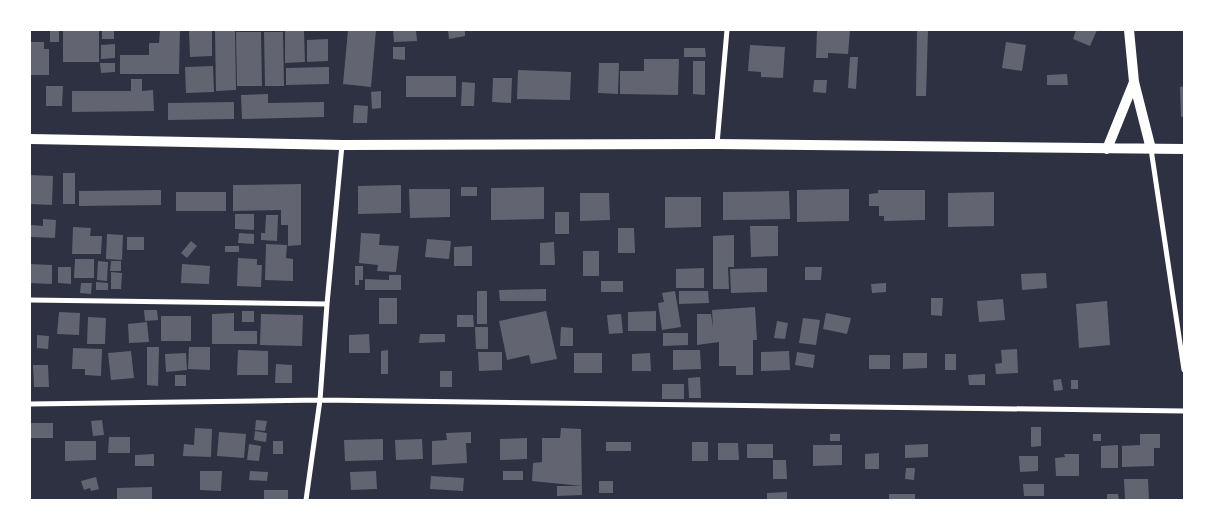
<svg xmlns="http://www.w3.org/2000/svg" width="1214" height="530" font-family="'Source Sans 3',sans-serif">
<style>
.building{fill:#626471}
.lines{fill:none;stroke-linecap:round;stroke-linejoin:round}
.minor{stroke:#fff;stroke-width:5}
.secondary{stroke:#fff;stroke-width:10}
</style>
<rect width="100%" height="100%" fill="#2d3142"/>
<path class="building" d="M50,30h9v12h-9z
M63,30h36v32h-36z
M102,30h12v9h-12z
M160,30h20l-1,44h-59v-19h29v-12h10z
M189,30h23v26l-22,1z
M215,30h20l1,60 -20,1z
M348,30h28l-5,57 -28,-3z
M393,30h23l1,11 -23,1z
M448,30h17v6l-16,3z
M817,30h33l-2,24 -20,-1v5h-12z
M917,30h11l-2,66h-10z
M1076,30h21l-7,16 -17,-7z
M285,31h19l1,31 -20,1z
M236,32h25l1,54h-25z
M264,32h19l1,54h-19z
M328,39v22l-21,1v-22z
M30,42h14v7h5v26h-19z
M1006,42l20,3 -4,26 -20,-3z
M115,44v14l-14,1v-14z
M750,45l35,2 -2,31 -22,-1v-5l-13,-1z
M393,47h12v13l-12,-1z
M684,48h21l1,9h-22z
M850,57h8l-2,32 -8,-1z
M644,59h35l-1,36 -58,-1v-23h24z
M693,61h12v34l-12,-1z
M100,63h15v9l-14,1z
M599,63h20l-1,31 -20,-1z
M213,66l1,26 -28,1 -1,-26z
M329,67v17l-43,1v-17z
M518,70l53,2 -1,28 -53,-1z
M1067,74l1,11h-21v-10z
M406,76h50v21h-50z
M493,78h19l-1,25 -19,-1z
M131,79h11v12l11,-1 1,21 -82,1v-21h59z
M814,80h13l-1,13 -13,-1z
M462,82l13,1 -1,23h-13z
M46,86h17l-1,20h-16z
M1184,86v30l-3,1 -1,-30z
M381,91v17l-9,1 -1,-17z
M268,94v9l56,-1v15l-82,2 -1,-24z
M234,102v17l-66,1v-17z
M354,105l14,1 -1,17h-14z
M63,173h12v31h-12z
M30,175l23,1 -1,29 -22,-1z
M301,184v61l-13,1v-21h-7v-15l-48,1v-26z
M401,185v28l-43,1v-28z
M461,187h16v9h-16z
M544,187v32l-53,1v-32z
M409,189h41v28l-40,1z
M849,189v32l-52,1v-32z
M161,190v15l-82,1v-15z
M878,190h47v30l-41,1v-5h-5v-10h-10v-12l9,-1z
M789,191l1,28 -67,1v-28z
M176,192h50v19h-50z
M994,192v34l-46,1v-34z
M580,193h29l1,27 -30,1z
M665,197h36v30l-36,1z
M555,212h14v22h-14z
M235,214h19v16l-19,-1z
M266,215h12l-1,26 -16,-1v-7h4z
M43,219l13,1 -1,18 -24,-1v-12l12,1z
M750,226h28v30l-27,1z
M73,227l18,1 -1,8h12l-1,18h-29z
M618,228h16l1,25h-17z
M239,233l15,1v10l-16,-1z
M361,233l19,1 -1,11 20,1 -3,26 -19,-1 1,-6 -19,-2z
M107,234l16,1 -1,25 -16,-1z
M734,235v32h-6l1,22h-16v-53z
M127,237h17v13h-17z
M427,239l24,2 -2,18 -24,-2z
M191,241l6,5 -10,12 -6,-5z
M554,242l1,23h-15v-22z
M266,244l21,1 -1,13 7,1v22l-28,-1z
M225,246h14v6h-14z
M472,246v20h-18v-19z
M583,251h16v25h-16z
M238,258l19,1v6h5l-1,22 -24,-1z
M75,259h19v19h-20z
M98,261l10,1 -1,19 -10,-1z
M111,261h10v10h-11z
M30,264l22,1v19l-22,-1z
M182,264l28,2 -1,18 -28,-1z
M355,266h8v14h-4v5h-4z
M58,267h13v17l-13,-1z
M805,267h17l-1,13h-16z
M704,268v20h-28v-19z
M767,268v24l-36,1 -1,-24z
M111,272l11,1 -1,16h-10z
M1046,273l1,15 -25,2 -1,-16z
M389,275h12v15h-36v-11l24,1z
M601,281h22v11h-22z
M96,282l12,1v7h-12z
M81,283h11l-1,11 -11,-1z
M886,283v9l-14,1 -1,-9z
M546,289v12h-46l-1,-11z
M477,291h10v33h-10z
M675,291l6,36 -19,3 -4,-27 6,-1 -2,-9z
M679,291h29l1,12 -30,1z
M379,298h18v26h-18z
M931,298h12l-1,18 -11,-1z
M1003,299l2,21 -26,2 -2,-21z
M1107,301l3,44 -31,3 -3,-44z
M755,307l2,33h-4v35h-17v-9h-17v-24l-22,3v-31h14l2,14 -1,-18z
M144,310h13l1,10 -13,1z
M242,311h12v11h-12z
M546,311l11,48 -26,5 -2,-9 -22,5 -8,-39z
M656,311v20h-28v-19z
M59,312l21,1 -1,22 -22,-1z
M234,313v18h23v13h-45v-30z
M826,313l25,5 -4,16 -24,-5z
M261,314l42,1 -1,31 -42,-1z
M621,314l2,19 -14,1 -2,-19z
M457,315h16l1,12h-17z
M161,316h30v25h-30z
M88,317l18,1 -1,26h-18z
M803,318l17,2 -4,25 -17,-2z
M777,321l11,2 -3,16 -11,-1z
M147,322l2,20 -20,1 -1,-19z
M475,327h13v22h-12z
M561,327l12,1v18h-13z
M663,333h25v12l-25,1z
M369,334l1,19h-21v-18z
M420,334h25v8l-26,1z
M37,335l12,1 -1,13 -11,-1z
M147,347h12l-1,39 -11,-1z
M189,347h21v23l-22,-1z
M73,348l29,1 -1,27 -16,-1v-6h-13z
M1017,349l1,24 -22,1 -1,-10 7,-1 -1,-13z
M238,350l30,1v24h-31z
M388,350v24h-7v-23z
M673,350h27l1,19 -28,1z
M131,351l3,27 -23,2 -3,-27z
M789,351l1,19 -29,1v-19z
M478,352h24v18l-23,1z
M797,352l18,3 -2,13 -18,-3z
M186,353l1,17 -21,2 -1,-18z
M574,353h28v20h-28z
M650,353l1,18h-19v-17z
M903,353h24v15l-24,1z
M945,354h11v16h-11z
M869,355h21v14h-21z
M276,364l16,1v18h-17z
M33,365h15l1,22h-15z
M440,371h12v16h-12z
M985,374v11h-16l-1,-10z
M175,375h11v11h-11z
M700,377l1,21h-12l-1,-20z
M1061,379l2,11 -9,1 -1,-11z
M1071,380h7v9h-7z
M662,384h22v15h-22z
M102,420l2,15 -11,1 -2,-15z
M256,420l11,1 -2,10 -10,-1z
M30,423h23v15h-23z
M1031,427h10v19l-10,1z
M195,428l17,1 -1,28 -28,-1 1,-12 10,1z
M561,428l20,1 1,66 -25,1v-10h25l-50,-5 1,-18 9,-1v-24h18z
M255,431l12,2 -1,9 -12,-2z
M219,432l27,2 -2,24 -27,-2z
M471,432v11h-5l1,20 -35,2v-24l15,-1 -1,-7z
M830,434h10v7h-10z
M1093,434h8v7h-8z
M1140,434h20v14h-6v18l-32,1v-21l18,-1z
M109,437h21v16h-22z
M527,438v21l-27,1v-21z
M383,439v21l-38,1 -1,-21z
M422,439l1,20 -27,1 -1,-20z
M65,441h31v19l-31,1z
M273,441h10v13h-10z
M606,442h25v9h-25z
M692,442h16v19h-16z
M718,443h20l1,17h-21z
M249,444l12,2 -2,15 -12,-1z
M747,444h26v14h-26z
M928,444v13l-23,1v-13z
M813,445h29v20l-29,1z
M1118,445v23h-17v-22z
M879,453v16h-14v-15z
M154,454v12h-19v-11z
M1064,454h15v22h-23l-1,-18 10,-1z
M1019,456h19v15l-18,1z
M773,460h13l1,19h-14z
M906,468h9l-1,12 -9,-1z
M200,471h22l-1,20 -21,-1z
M250,471l18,1 -1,9 -18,-1z
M376,471l1,18 -26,1 -1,-18z
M503,471h20v9h-20z
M431,476l33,2 -1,13 -33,-2z
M96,477l3,12 -8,2 -1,-3 -6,2 -3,-9z
M1124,479h24l1,21h-24z
M599,481h14v12h-14z
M1023,484h21v12h-20z
M152,487v13h-35v-12z
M264,490h24v10h-24z
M787,492v8h-20v-7z
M889,494h26v6h-26z
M1107,494h11l1,6h-12z"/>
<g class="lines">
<path class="minor" d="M717,144l10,-114
M1151,149l33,221
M30,300l297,4
M30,404l290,-4 864,11
M306,500l14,-100 7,-96 15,-159"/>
<path class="secondary" d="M1129,30l5,52 17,67
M30,139l312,6 375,-1 467,5
M1107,149l27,-67"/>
</g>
<rect width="1214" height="530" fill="none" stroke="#ffffff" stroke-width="62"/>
</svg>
